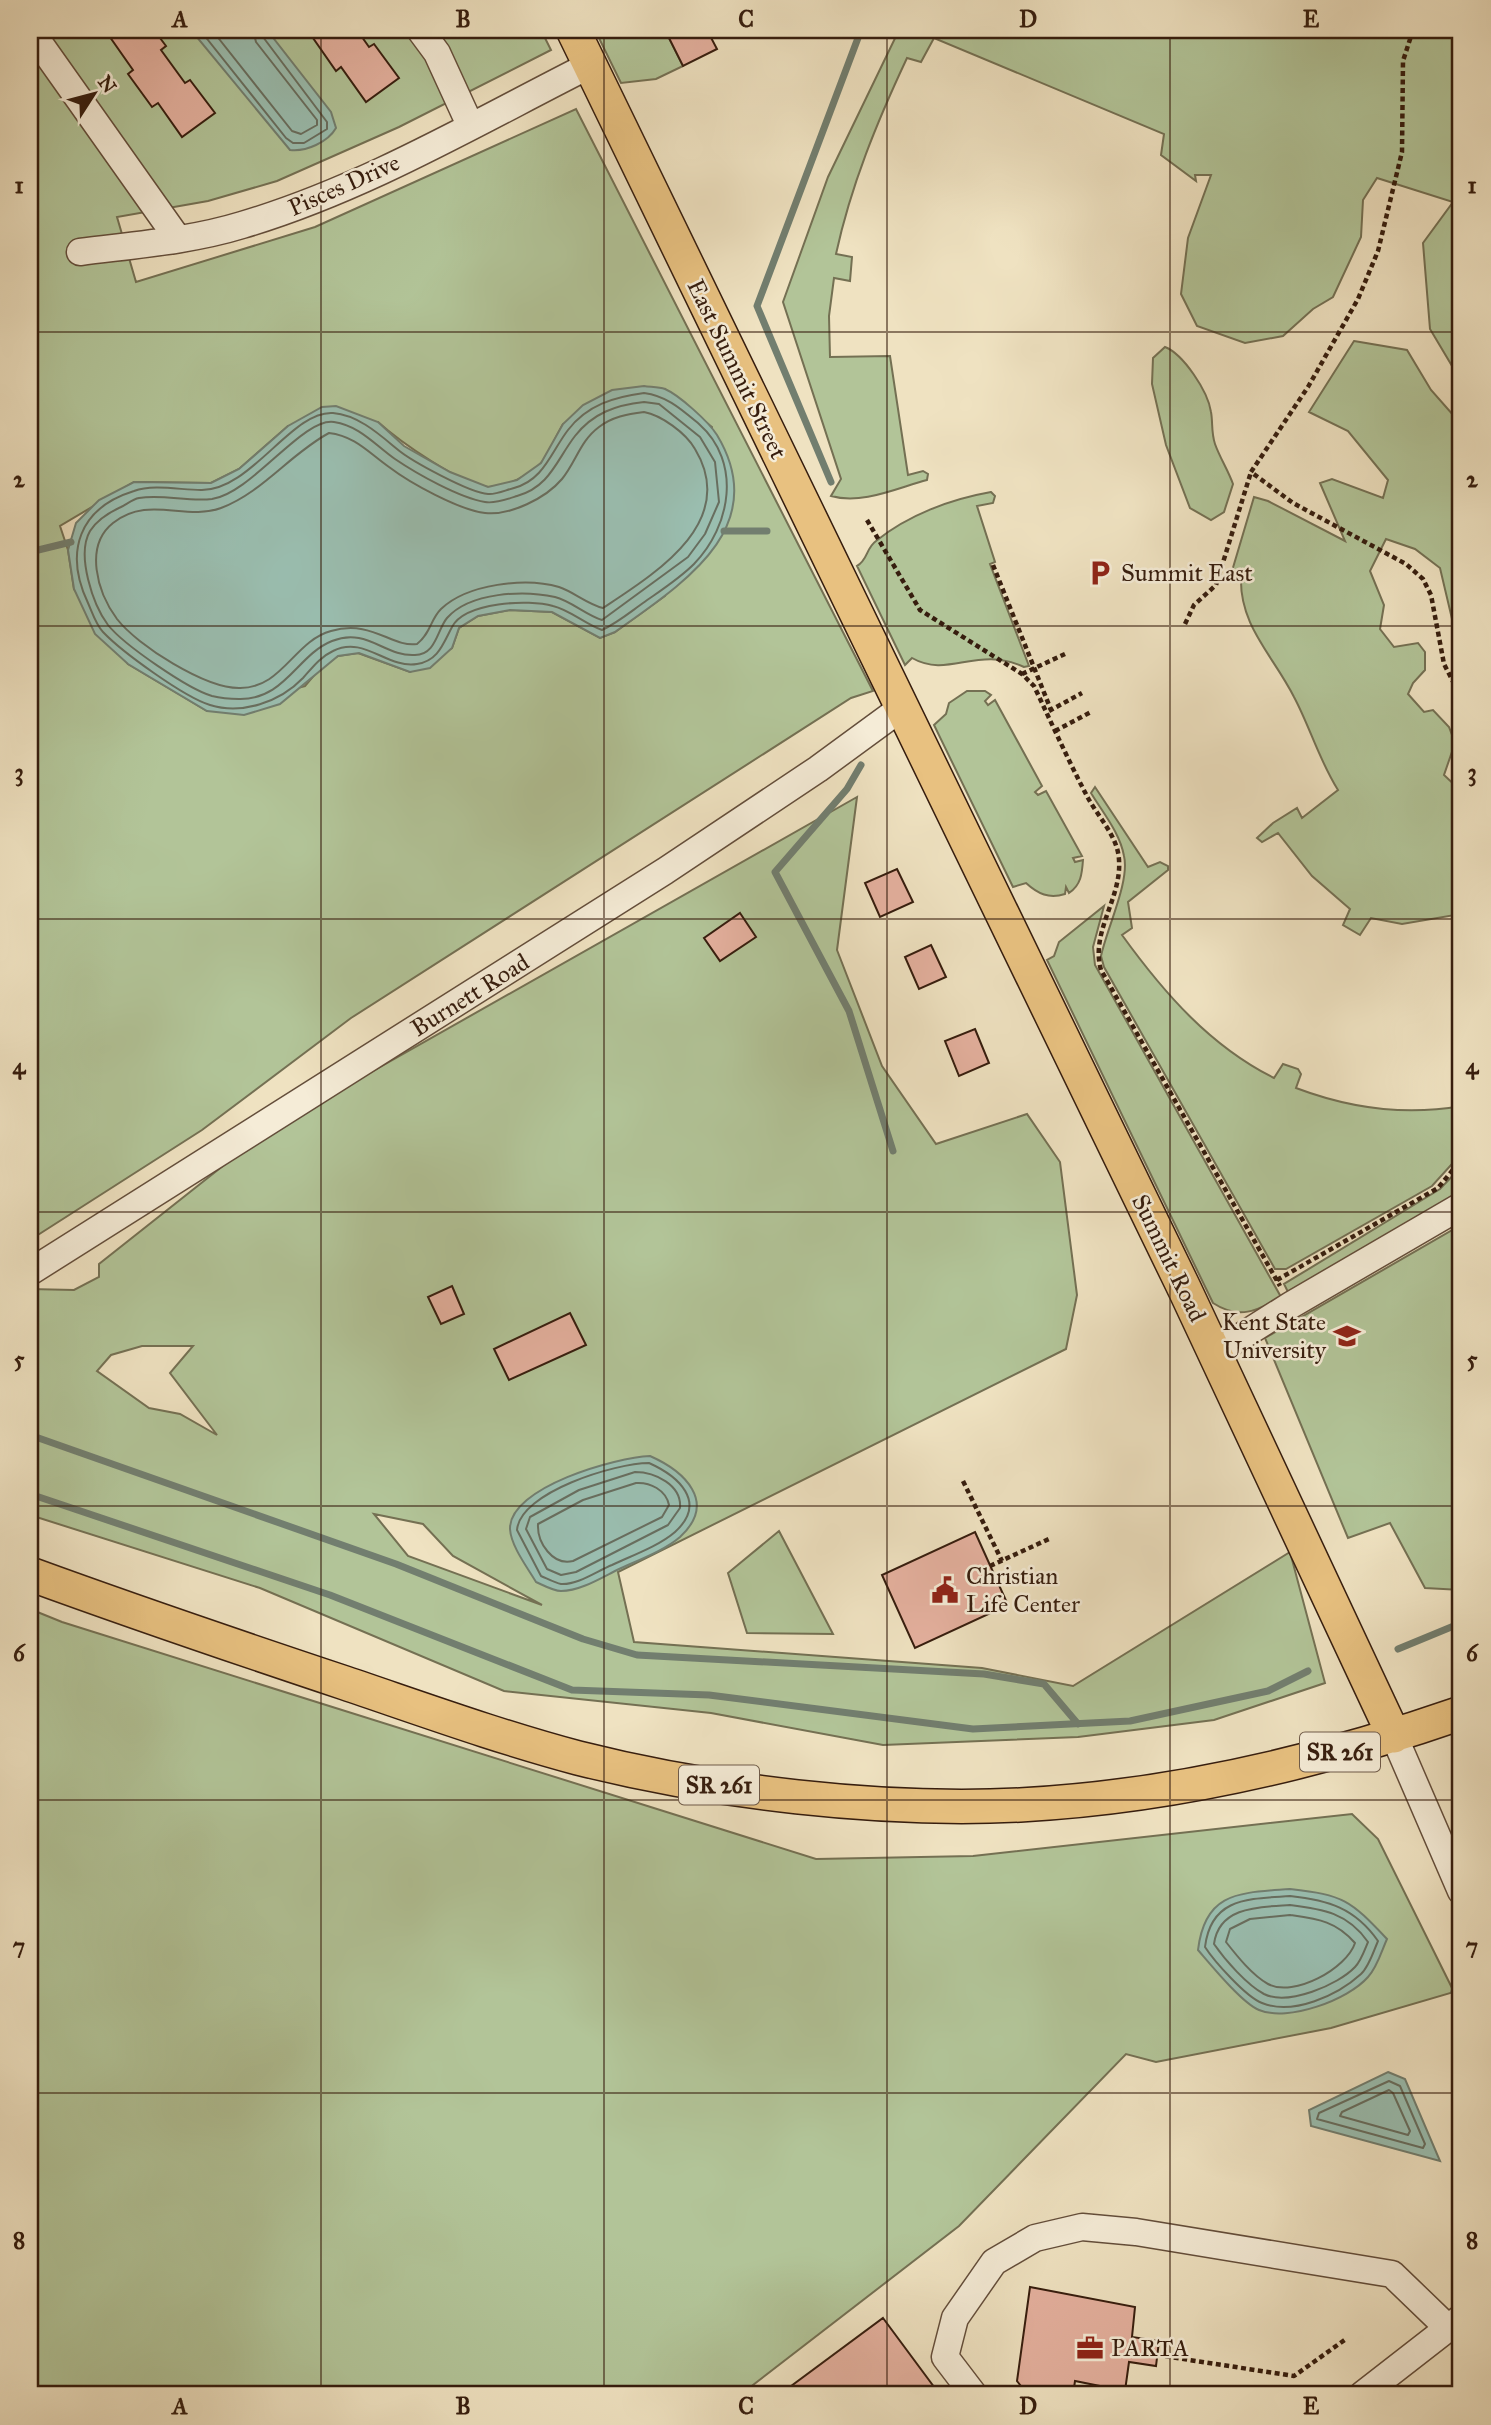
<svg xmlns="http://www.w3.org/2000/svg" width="1491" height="2425" font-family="'IM FELL Great Primer',serif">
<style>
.green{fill:#b2c498;stroke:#747053;stroke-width:2;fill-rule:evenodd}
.water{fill:#9abeb0;stroke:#727e6f;stroke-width:2}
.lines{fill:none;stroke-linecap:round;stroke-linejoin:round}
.shore{stroke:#686e5f;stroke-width:2}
.stream{stroke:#727e6f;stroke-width:7}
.building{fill:#e4b09e;stroke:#361d0e;stroke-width:2}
.minor-casing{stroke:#644e3b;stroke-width:29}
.major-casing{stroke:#361d0e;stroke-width:36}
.path{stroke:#361d0e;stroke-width:4.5;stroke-dasharray:5 3.5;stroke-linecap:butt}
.minor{stroke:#f5ecd7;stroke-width:26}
.major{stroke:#e8c180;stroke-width:33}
.grid{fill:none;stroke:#361d0e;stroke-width:2;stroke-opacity:0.55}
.labels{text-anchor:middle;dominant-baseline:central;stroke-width:5;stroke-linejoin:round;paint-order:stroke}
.shield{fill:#f5ecd7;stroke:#6f5b4a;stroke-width:2}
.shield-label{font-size:23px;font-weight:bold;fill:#361d0e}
.street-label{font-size:24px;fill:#361d0e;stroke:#f5ecd7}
.poi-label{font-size:24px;fill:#361d0e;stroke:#f5ecd7;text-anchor:start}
.neatline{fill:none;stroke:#361d0e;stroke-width:2.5}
.grid-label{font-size:23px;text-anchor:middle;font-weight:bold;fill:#361d0e}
</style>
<rect width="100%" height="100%" fill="#efe2c1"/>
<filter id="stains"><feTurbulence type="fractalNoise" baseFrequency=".00286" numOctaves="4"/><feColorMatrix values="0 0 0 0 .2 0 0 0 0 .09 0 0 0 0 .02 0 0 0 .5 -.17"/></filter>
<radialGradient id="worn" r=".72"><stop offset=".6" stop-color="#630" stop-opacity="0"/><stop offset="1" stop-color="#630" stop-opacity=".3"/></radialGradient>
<path class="green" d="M30,30h511l10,20 -152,77 -122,54 -69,20 -91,16 19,65 179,-55 261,-118 297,582 -22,7 -500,320 -149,112 -172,110zM665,389l47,38 -47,169 -50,36 -15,6 -48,-26 -42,-2 -32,6 -19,12 -7,20 -42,24 -52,-19 -20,3 -17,11 -16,19 -98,25 -79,-47 -54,-75 -6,-39 -8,-24 74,-44 77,1 28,-14 49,-43 90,-4c20,18 84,64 111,65 17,0 42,-12 53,-25 8,-11 14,-26 21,-38z
M595,30h70l18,36 -27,13 -35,4z
M899,30h562v351l-31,-52 -7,-86 30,-41 -76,-24 -14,22 -2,37 -28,60 -20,12 -30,27 -38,7 -48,-17 -16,-32 7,-56 23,-63h-16l1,6 -35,-26 3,-21 -230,-96 -13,24 -14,-4c-30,64 -56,127 -71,196l16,3 -2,24 -16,-3 -5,38 1,41 60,-1 18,119 15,-4 5,3 -1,6c-30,8 -65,25 -96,16l10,-17 -58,-177 45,-125z
M1354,341l53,9 24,40 30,34v233l-21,-89 -25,-19 -29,-10 -16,32 14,34 -4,24 14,18 24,-4 7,9v18l-12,13 -5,11 16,18 9,-2 16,17 6,16 -11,32 17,16v123l-59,10 -31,-6 -11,17 -17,-10 7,-16 -38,-33 -34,-43 -16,9 -5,-4 16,-15 24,-15 5,10 36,-28c-19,-30 -28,-63 -44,-93 -21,-42 -55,-71 -53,-121l-9,-5 22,-74 14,4 77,40 -25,-58 12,-4 51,19 5,-18 -40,-49 -39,-19z
M1165,347c18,7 43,44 46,65 2,11 0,20 4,32 5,14 13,26 18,40l-9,28 -13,8 -21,-12 -24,-63 -14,-61 1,-26z
M991,492l4,4 -2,7 -16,3 18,56 -5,2 39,102 -5,1c-47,-22 -75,12 -112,-9l-7,7 -48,-99c11,-6 9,-18 19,-25 32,-26 75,-42 115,-49z
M967,691h18l6,4 -6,6 3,4 7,-5 47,86 -7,6 3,3 8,-4 36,65 -9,2 2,4 8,-2c-1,14 -2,25 -14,33l-3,-6 -1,7c-16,5 -27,0 -39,-11l-13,4 -79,-162 12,-11 3,-11z
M1095,787l53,80 12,-5 8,4v4l-40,32 4,26 -10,7c42,58 88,111 152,143l9,-14 15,5 3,5 -5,14c53,20 109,28 165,18v48l-29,32 -146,83h-11l-171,-302 -3,-11c6,-28 29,-75 23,-100 -4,-23 -21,-43 -33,-63z
M857,797l-20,153 45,116 54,78 91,-30 33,48 17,133 -11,54 -448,223 16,70 348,26 91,18 217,-134 35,131 -111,37 -136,17 -195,8 -172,-32 -207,-22 -244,-103 -230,-73v-226l44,1 25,-13v-13l168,-133zM142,1346h51l-23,27 47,62 -37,-21 -31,-6 -52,-37 14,-16zM374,1514l49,10 30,32 89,49 -134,-49z
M1104,906l-11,41 2,18 186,332c-24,14 -42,23 -68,6l-166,-343 7,-4 5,-14z
M1461,1167v25l-172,102 -5,-10 156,-95z
M1461,1225v365l-36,-2 -35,-65 -42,15 -83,-200z
M779,1531l54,103 -86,-1 -19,-60z
M30,1609l32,13 754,237 157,-3 379,-42 26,25 76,153 -123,36 -175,34 -30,-8 -167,172 -219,169h-710z"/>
<path class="water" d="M191,30h76l64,82 5,16c-8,14 -30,24 -46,22z
M644,386c6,1 15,1 21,3 14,6 44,33 52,46 56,93 -35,149 -102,197l-15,6 -48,-26 -42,-2 -32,6 -19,12 -7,20 -22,20 -20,4 -51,-19 -21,3 -58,48 -36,11 -37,-4 -79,-47 -33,-30 -21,-45 -6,-39 8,-27 23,-23 35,-18 77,1 28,-14 49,-43 34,-19 14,-1 42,16 26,24 46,26 38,15 29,-7 24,-17 22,-39 20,-19 29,-15z
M650,1456c34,15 68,46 30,81 -16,14 -44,24 -63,33 -16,8 -37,21 -56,21 -8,0 -18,-6 -25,-9 -9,-15 -25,-36 -26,-53 -1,-42 107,-72 140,-73z
M1290,1889c54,6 60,11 97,50 -5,11 -10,29 -19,38 -20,23 -80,45 -109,33 -17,-7 -48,-45 -61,-60 7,-59 42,-57 92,-61z
M1388,2072l17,7 35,82 -129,-35 -2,-16z"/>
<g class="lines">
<path class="shore" d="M200,30l86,108 7,5h11l23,-14v-7l-64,-85 -1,-7
M212,30l80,101 9,3 16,-9v-5l-61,-78 -3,-12
M644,393c23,3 37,16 55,31 43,38 32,102 -5,140 -15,15 -34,27 -51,39 -14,10 -26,20 -41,27 -17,-6 -32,-20 -49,-24 -24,-7 -88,-4 -101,21 -9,17 -14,34 -35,37 -30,5 -53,-29 -84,-13 -13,6 -21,17 -30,27 -23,24 -61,37 -93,27 -26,-8 -88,-53 -107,-73 -7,-7 -11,-20 -15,-29 -24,-51 -9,-95 46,-112 19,-7 47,-1 67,-1 50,1 91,-80 132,-77 25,2 46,21 64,36 14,12 73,44 91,45 7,1 18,-4 26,-6 30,-8 37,-36 54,-58 19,-25 46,-33 76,-37z
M644,402l15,2 41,33 15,25 4,40 -14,32 -17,23 -86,63c-16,-5 -31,-19 -47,-23 -31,-7 -85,-5 -108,21 -10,12 -11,37 -32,37 -30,2 -48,-28 -83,-14 -35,14 -47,59 -93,58 -8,0 -19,-1 -27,-3 -24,-7 -88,-51 -104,-71 -15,-20 -32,-70 -18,-94 7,-11 20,-19 31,-24 6,-3 12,-8 18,-9 24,-4 49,4 73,1 40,-6 91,-82 122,-77 26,4 41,23 61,37 22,15 65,39 90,43 10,2 23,-3 32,-6 33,-9 40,-37 58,-60 18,-23 41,-31 69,-34z
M644,412c17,3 42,21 51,37 44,73 -39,124 -92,159 -16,-4 -29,-16 -44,-21 -33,-10 -92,-3 -118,22 -11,11 -10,24 -24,35 -25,4 -45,-25 -86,-13 -37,10 -49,58 -92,57 -34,0 -101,-42 -122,-69 -20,-27 -33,-73 -4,-96 35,-28 72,-2 108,-15 42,-16 69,-54 108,-75 26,3 40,20 60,34 21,16 70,43 96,46 25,3 61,-15 77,-34 14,-17 18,-38 37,-52 13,-10 28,-13 45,-15z
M649,1463c29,13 59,39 26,69 -16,14 -44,24 -63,33 -15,6 -34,20 -51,19 -6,-1 -15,-6 -20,-8l-24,-46c3,-38 99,-67 132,-67z
M635,1472c20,0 47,13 45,36l-12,17 -92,47 -15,3 -14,-6 -21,-40 4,-12 49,-27z
M636,1483c14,-1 30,7 33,22l-7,12 -89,44c-20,5 -36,-18 -35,-37l45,-24z
M1290,1896c38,4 65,12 88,45 -4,9 -9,26 -17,33 -23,21 -68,42 -99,29 -16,-6 -48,-42 -57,-56 6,-50 44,-48 85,-51z
M1290,1905c33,4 58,8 78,37 -3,7 -7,19 -13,25 -17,18 -67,39 -91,27 -17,-9 -39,-34 -50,-50 5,-38 46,-37 76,-39z
M1290,1915c28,4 46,6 65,28 -8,25 -61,55 -87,41 -16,-9 -31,-28 -42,-42l4,-13 20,-10z
M1389,2081l11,5 25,58 -2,4 -106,-29 2,-6z
M1389,2090l4,3 17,38 -2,4 -68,-19 2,-4z"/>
<path class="stream" d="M831,482l-74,-176 104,-276
M724,531h43
M30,552l41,-10
M861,765l-14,24 -72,83 74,139 44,140
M30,1435l366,129 187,75 54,16 347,19 60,10 34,40
M30,1494l300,101 242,95 137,5 264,34 157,-8 138,-30 40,-20
M1398,1649l63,-26
M1454,1992l7,17"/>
</g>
<path class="building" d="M105,30h49l12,16 -5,4 24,33 5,-3 25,33 -33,24 -24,-34 -6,4 -24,-33 5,-4z
M324,30h33l12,17 5,-3 25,34 -33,24 -25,-35 -5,4 -23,-33z
M665,30h42l10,19 -34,17z
M897,869l16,33 -33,15 -15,-34z
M740,913l16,24 -36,24 -16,-23z
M931,945l15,32 -27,12 -14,-32z
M975,1029l14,34 -30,13 -14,-35z
M452,1286l12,28 -23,10 -13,-27z
M570,1313l16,32 -77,35 -15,-31z
M975,1532l33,73 -93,43 -33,-73z
M1030,2287l105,20 -3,30 27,4 -3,25 -27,-4 -4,29 -50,-10 -2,14h-45l-11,-14z
M883,2318l57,77h-161z"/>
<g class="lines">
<defs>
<path id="minor" d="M30,30l148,209
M420,30l17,23 33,72
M80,252c54,-7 110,-11 162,-27 122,-36 235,-103 348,-160
M30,1272l635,-401 153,-102 86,-63
M1215,1353l76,-48 170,-99
M1394,1736l67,155
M974,2395l-29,-38 10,-39 39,-56 41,-24 47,-11 54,5 256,42 56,54
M1362,2395l99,-77"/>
<path id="major" d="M573,30l612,1260 209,446
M30,1574c104,38 210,74 315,109 77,26 154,54 233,75 134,34 303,54 442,47 150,-8 300,-43 441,-92"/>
</defs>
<use href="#minor" class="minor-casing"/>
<use href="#major" class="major-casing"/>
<path class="path" d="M1413,30l-10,31 -1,91 -24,99 -20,48 -50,88 -57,85 42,31 113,61 17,15 8,16 13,69 17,33
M867,520l53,90 102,64 12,12c18,38 35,76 54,112 11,20 30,39 31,62 3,38 -29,72 -18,110l179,316
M993,565l58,145
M1185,624l9,-19 22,-20 35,-113
M1022,674l43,-20
M1049,711l33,-18
M1055,731l36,-19
M1277,1280l161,-92 23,-28
M963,1481l39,80
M990,1566l61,-28
M1157,2355l137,21 52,-37"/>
<use href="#minor" class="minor"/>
<use href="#major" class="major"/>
</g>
<path class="grid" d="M321,30v2365M604,30v2365M887,30v2365M1170,30v2365M30,332h1431M30,626h1431M30,919h1431M30,1212h1431M30,1506h1431M30,1800h1431M30,2093h1431"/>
<defs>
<symbol id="parking-bare" viewBox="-9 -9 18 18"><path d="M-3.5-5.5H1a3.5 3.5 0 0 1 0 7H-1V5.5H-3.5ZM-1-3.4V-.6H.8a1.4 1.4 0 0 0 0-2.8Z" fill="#8f2418" stroke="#f5ecd7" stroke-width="2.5" paint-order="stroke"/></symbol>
<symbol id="university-bare" viewBox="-9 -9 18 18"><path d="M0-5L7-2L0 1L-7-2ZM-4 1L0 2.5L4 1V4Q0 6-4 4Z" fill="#8f2418" stroke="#f5ecd7" stroke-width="2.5" paint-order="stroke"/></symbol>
<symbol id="civic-bare" viewBox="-9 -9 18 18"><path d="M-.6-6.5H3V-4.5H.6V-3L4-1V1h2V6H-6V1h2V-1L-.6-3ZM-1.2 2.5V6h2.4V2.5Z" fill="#8f2418" stroke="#f5ecd7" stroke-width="2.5" paint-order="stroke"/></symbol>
<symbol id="office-bare" viewBox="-9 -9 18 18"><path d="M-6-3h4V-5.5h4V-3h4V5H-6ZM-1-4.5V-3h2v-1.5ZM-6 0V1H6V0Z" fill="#8f2418" stroke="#f5ecd7" stroke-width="2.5" paint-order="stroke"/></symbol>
</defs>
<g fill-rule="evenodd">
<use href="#parking-bare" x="1081" y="554" width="38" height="38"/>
<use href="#university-bare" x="1328" y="1317" width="38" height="38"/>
<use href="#civic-bare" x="926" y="1571" width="38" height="38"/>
<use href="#office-bare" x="1071" y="2329" width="38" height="38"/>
</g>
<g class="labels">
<g class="shield">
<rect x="1300" y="1732.5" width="80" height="39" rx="5"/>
<rect x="679" y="1765.5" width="80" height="39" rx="5"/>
</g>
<g class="shield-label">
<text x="1340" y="1752">SR 261</text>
<text x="719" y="1785">SR 261</text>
</g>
<g class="street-label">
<text transform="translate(344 185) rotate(-24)">Pisces Drive</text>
<text transform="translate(737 369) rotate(64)">East Summit Street</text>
<text transform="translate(470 995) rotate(-32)">Burnett Road</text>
<text transform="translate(1169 1258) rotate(64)">Summit Road</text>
</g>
<g class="poi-label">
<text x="1121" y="573">Summit East</text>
<text x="1326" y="1322" text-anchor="end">Kent State<tspan x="1326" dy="28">University</tspan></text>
<text x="966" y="1576">Christian<tspan x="966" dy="28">Life Center</tspan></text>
<text x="1111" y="2348">PARTA</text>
</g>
</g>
<rect width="1491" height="2425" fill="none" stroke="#efe2c1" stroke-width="77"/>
<g transform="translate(94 94) rotate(54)" stroke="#f5ecd7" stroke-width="5" paint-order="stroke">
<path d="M0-5L12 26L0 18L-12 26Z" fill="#361d0e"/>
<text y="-10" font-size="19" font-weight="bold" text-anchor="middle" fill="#361d0e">N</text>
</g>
<rect x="38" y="38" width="1414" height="2348" class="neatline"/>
<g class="grid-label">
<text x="180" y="27">A</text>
<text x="463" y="27">B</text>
<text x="746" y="27">C</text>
<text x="1028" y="27">D</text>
<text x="1311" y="27">E</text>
<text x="19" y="193">1</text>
<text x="1472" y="193">1</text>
<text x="19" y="487">2</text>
<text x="1472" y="487">2</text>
<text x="19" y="780">3</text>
<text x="1472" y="780">3</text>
<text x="19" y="1074">4</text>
<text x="1472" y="1074">4</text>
<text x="19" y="1367">5</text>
<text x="1472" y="1367">5</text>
<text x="19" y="1661">6</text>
<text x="1472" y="1661">6</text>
<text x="19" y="1954">7</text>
<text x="1472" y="1954">7</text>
<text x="19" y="2248">8</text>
<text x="1472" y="2248">8</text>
<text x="180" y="2414">A</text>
<text x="463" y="2414">B</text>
<text x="746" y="2414">C</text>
<text x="1028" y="2414">D</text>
<text x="1311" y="2414">E</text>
</g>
<rect width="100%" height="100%" filter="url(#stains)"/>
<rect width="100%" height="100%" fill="url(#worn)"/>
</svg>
